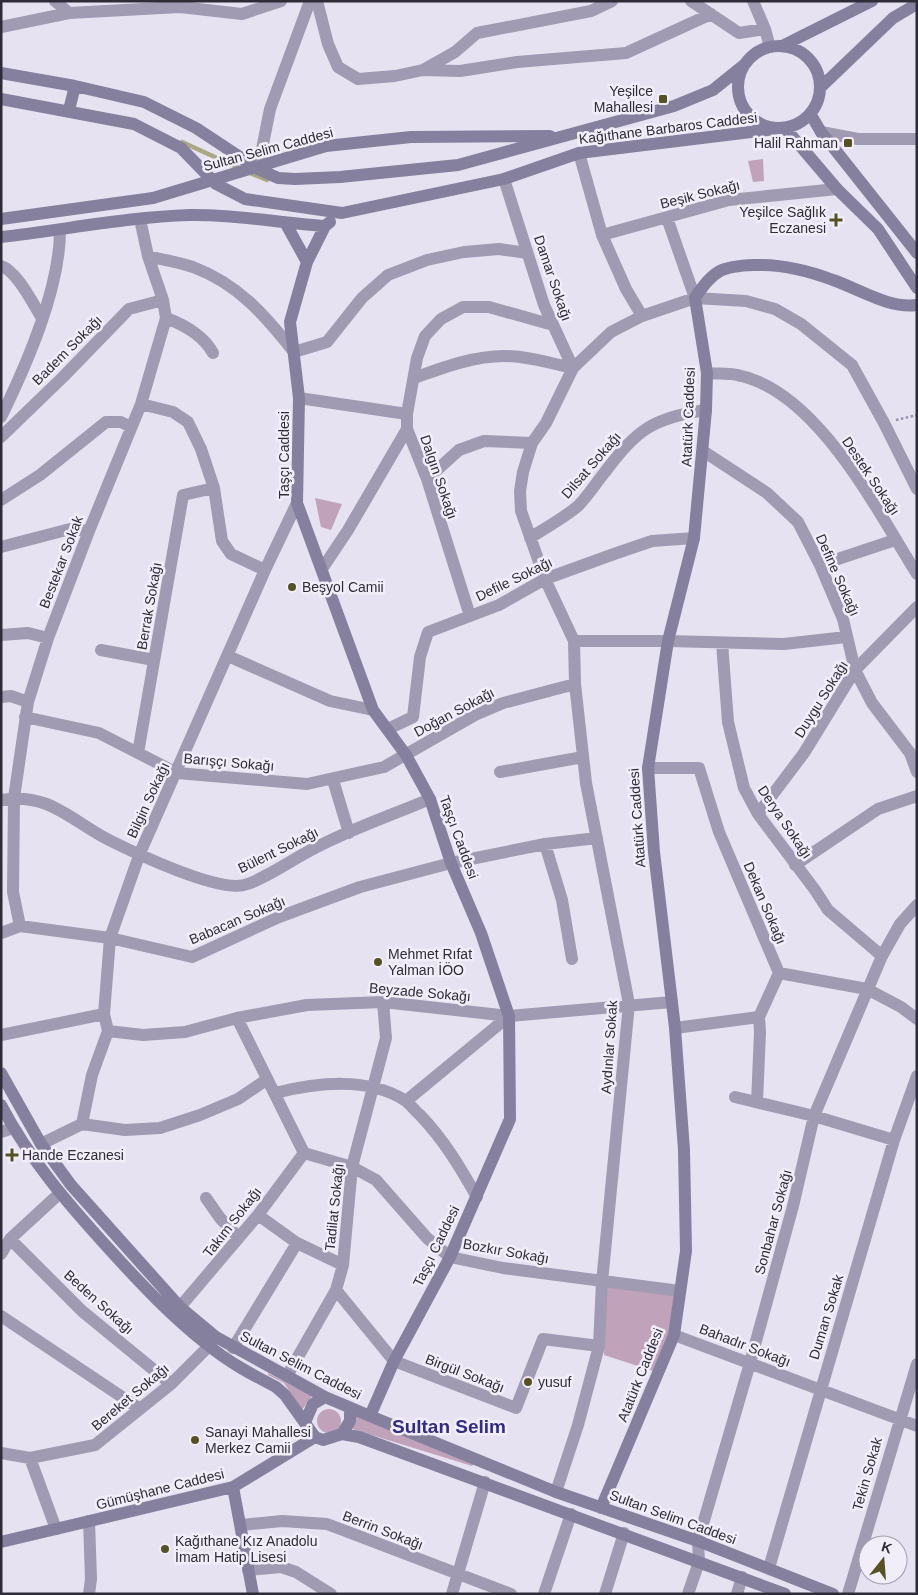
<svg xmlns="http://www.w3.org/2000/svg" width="918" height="1595" font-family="Arial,sans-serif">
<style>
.green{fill:#c0a3bb}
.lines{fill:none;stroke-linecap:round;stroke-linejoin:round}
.stream{stroke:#aca783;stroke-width:4.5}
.path{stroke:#9790ab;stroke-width:2.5;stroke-dasharray:2.5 2.5;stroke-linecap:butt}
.street{stroke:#a09ab2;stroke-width:12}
.secondary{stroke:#85809d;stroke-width:12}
.secondary-bridge{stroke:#85809d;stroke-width:12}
.poi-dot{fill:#565125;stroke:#f2eef9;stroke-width:2}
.labels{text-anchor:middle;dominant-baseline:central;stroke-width:5;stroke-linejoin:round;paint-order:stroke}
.poi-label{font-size:14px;fill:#2e2c38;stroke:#f2eef9;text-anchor:start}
.street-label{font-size:14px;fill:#2e2c38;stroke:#f2eef9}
.district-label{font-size:19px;font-weight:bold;fill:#322d80;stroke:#f2eef9}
</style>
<rect width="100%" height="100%" fill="#e7e2f1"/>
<path class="green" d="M763,159l1,22 -11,1 -5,-21z
M315,498l27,6 -11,26 -10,-3z
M606,1286l68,8 -5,39 -16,38 -49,-16z
M268,1373l44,23 -10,14 -18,-27 -16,-8z
M317 1421a12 12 0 1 1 24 0a12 12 0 1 1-24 0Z
M355,1415l119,48 -2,3 -120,-37z"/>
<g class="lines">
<path class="stream" d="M182,142l59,27
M250,173l17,7"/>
<path class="path" d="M896,420l21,-5"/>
<path class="street" d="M55,1l14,12
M317,1l11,43 10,23 20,12 37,-3 28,-6 32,-18 22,-19 114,-22 21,-10
M691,1l48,32 26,-4 5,18
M753,1l12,28
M1,27l68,-14 111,-6 62,7 39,-13
M423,70l37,1 57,-9 109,-9 85,-39
M821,132l37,7h59
M579,153l23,82 24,54 16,27
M258,169l12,-60 40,-108
M504,179l40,126 29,63
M667,218l28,80
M602,235l127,-35 108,-11
M148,256c15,4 30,6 45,11 45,17 72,48 101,85l33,-10 35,-44 26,-23 39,-15 37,-8 35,-3 28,4
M1,266c16,5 32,38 41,52
M166,318c19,7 37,17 47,35
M707,373c10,1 21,0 30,2 80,15 140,136 180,199
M414,378c28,-10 59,-22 90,-22 23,0 46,7 69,12
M299,398l108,16
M141,404l32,8 15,10 13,27 13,39 8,53 9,13 34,16
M1,417c26,-53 59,-128 59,-187
M1,437l62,-60 66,-68 34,-9
M703,451l64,42 31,29 22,43 23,54 12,51 17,33 38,50 7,19
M427,479l32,-29 25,-9 48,2
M1,500l39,-25 66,-53h15l10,5
M530,538c15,-10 34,-20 48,-32 10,-10 18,-23 27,-34 32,-42 47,-54 101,-62
M1,547l69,-18 19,2
M820,565l75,-25
M322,569l26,-39 59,-101
M470,616l-43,-137 -20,-50v-15l10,-56 8,-22 16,-17 22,-12h26l64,18
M1,635l27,-2 20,5
M574,641h94l116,3 62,-7
M722,643l6,79 16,66 14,26 57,76 13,20 54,46
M101,650l53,10
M228,656l102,45 43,9
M1,697l10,-1 17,6
M25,717l74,16 78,40 130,11 77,-17 91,-52 28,-12 72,-19
M388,729l25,-12 7,-60 8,-25 71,-27 46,-26 69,-25 38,-13 42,-3
M138,753l45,-258 31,-7
M648,768h51l20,64 60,141 -20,44 -84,11
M500,772l83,-15
M333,780l16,53
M1,800c48,-8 69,20 108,40 26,13 108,52 135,45 18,-4 52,-28 71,-37 36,-19 77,-33 115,-49
M758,814l46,-61 51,-83 62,-63
M545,844l17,56 10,59
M795,865l83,-56 39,-13
M20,926l-7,-34 1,-94 14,-96 20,-64 41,-107 52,-127 25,-86 -3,-18 -15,-44 -8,-37
M1,933l19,-7 90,12 82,19 87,-40 81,-30 91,-24 94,-19 52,-6
M779,973l88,16 34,18 16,12
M237,1018l67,135 48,14 24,13 51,58 23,19 53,11 177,23
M108,1031l35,4 42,-3 52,-14 70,-13 76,-3 126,14 163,-14
M1,1035l103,-21
M275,1093c41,-10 93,-17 131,8 5,4 9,10 14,14 24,25 40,52 57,82
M735,1097l79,19 80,24
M406,1101l103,-85
M757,1102l3,-70 -1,-15
M82,1124l10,-49 16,-44 -4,-17 6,-76 30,-85 125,-283 32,-67
M1,1132l12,-4
M41,1144l41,-20 43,6 35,-2 40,-13 38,-16 28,-19
M206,1198l14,20 18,19
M258,1215l39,28 46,22
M10,1239l72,72 89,73
M1,1254l9,-15 50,-46
M336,1290l58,71 122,47 27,-69 56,7
M180,1307l78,-92 46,-62
M1,1316l139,93
M674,1335l243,91
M233,1348l64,-105
M287,1376l49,-86 7,-25 9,-98 34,-129 -3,-36
M1,1453l29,5 65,-13 76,-61 38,-38
M30,1458l26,71
M556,1492l22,-67 21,-79 3,-64 27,-278 -43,-221 -11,-99 -1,-43 -29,-62 -24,-68 -1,-20 3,-19 9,-29 14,-20 27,-55 38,-36 31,-16 53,-18 51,3 29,8 26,15 51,41 32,58 33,66
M241,1525l41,-4 45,3 184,70
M769,1568l125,-428 23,-64
M248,1570l33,-3 15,5 35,22
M89,1594l2,-15 -2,-58
M452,1594l33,-112
M544,1594l27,-80
M605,1594l19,-61
M688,1594l11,-32 -1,-21 52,-178 43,-157 21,-90 68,-160 18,-32 17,-19
M737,1594l5,-17
M848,1594l69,-230"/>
<path class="secondary" d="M738 87a41 41 0 1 1 82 0a41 41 0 1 1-82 0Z
M782,46l90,-45
M1,73l74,13 69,16 52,26 62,41 20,9 17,1 45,-2 118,-12 216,-59 39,-16 31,-25
M821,87l72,-69 24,-14
M1,99l133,25 47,24 35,36 29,15 97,14 162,-34 75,-26 196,-24
M69,110l6,-24
M811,115l10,17 96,121
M785,128l52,61 41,40 39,59
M326,146l85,-9 139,-1
M1,219l152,-21
M286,224l21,38
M325,226l-18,36 -17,60 9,76 -2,105 76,207 33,45 24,44 21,64 30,70 28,83 1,103 -60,138 -56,104 -24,55
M1,237c63,-7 126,-20 189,-22 45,-1 90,8 135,11l5,-4
M1,1073l40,71 30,41 109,122 36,30 109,60 45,19 186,76 142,49 135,53
M1,1105c28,54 68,100 109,145 30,33 62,67 98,95 20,17 45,30 68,42l9,8 30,42 8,3 19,-6 17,3 426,157
M305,1422l8,-18 12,-7
M342,1434l8,-13v-13
M233,1487l20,107
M601,1508l73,-173 12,-84 -2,-101 -9,-122 -21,-176 -6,-84 20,-127 26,-103 12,-128 1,-37 -12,-75c18,-28 27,-32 59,-33 28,-1 53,5 79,15 26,9 56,29 84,25
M1,1542l232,-55 82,-50"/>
<path class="secondary-bridge" d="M153,198l173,-52"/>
</g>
<g class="poi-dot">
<rect x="658" y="94" width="10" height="10" rx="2.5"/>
<rect x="843" y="138" width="10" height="10" rx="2.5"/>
<path d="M833.5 212.5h5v5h5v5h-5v5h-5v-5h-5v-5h5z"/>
<circle cx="292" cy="587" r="5"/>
<circle cx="378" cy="962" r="5"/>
<path d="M9.5 1147.5h5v5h5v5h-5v5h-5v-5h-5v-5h5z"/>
<circle cx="528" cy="1382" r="5"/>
<circle cx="195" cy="1440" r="5"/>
<circle cx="165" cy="1549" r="5"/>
</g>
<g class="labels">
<g class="poi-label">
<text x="653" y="91" text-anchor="end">Yeşilce<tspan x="653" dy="16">Mahallesi</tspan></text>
<text x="838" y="143" text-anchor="end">Halil Rahman</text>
<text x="826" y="212" text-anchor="end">Yeşilce Sağlık<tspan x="826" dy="16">Eczanesi</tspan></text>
<text x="302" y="587">Beşyol Camii</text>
<text x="388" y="954">Mehmet Rıfat<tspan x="388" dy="16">Yalman İÖO</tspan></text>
<text x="22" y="1155">Hande Eczanesi</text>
<text x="538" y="1382">yusuf</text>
<text x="205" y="1432">Sanayi Mahallesi<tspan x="205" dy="16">Merkez Camii</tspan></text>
<text x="175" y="1541">Kağıthane Kız Anadolu<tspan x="175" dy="16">İmam Hatip Lisesi</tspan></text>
</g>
<g class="street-label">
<text transform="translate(668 128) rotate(-7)">Kağıthane Barbaros Caddesi</text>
<text transform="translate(268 149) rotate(-15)">Sultan Selim Caddesi</text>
<text transform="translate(700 194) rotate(-14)">Beşik Sokağı</text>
<text transform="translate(553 278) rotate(71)">Damar Sokağı</text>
<text transform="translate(67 350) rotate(-45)">Badem Sokağı</text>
<text transform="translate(688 417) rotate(-88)">Atatürk Caddesi</text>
<text transform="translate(284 455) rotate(-90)">Taşçı Caddesi</text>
<text transform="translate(591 465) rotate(-49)">Dilsat Sokağı</text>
<text transform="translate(871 476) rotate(56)">Destek Sokağı</text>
<text transform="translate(439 477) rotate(71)">Dalgın Sokağı</text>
<text transform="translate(61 562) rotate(-69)">Bestekar Sokak</text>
<text transform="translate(838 575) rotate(66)">Define Sokağı</text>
<text transform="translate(514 579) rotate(-26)">Defile Sokağı</text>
<text transform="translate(149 606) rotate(-80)">Berrak Sokağı</text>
<text transform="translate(821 699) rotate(-58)">Duygu Sokağı</text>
<text transform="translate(454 712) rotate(-28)">Doğan Sokağı</text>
<text transform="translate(229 762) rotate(5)">Barışçı Sokağı</text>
<text transform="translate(148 800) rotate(-65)">Bilgin Sokağı</text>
<text transform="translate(637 818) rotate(-94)">Atatürk Caddesi</text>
<text transform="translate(785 822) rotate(56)">Derya Sokağı</text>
<text transform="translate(459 837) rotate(70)">Taşçı Caddesi</text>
<text transform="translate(278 850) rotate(-26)">Bülent Sokağı</text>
<text transform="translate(765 903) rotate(67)">Dekan Sokağı</text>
<text transform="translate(237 920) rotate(-23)">Babacan Sokağı</text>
<text transform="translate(420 992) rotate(5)">Beyzade Sokağı</text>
<text transform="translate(609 1047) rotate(-86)">Aydınlar Sokak</text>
<text transform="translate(334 1207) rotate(-84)">Tadilat Sokağı</text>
<text transform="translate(232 1222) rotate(-52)">Takım Sokağı</text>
<text transform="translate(773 1222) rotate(-75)">Sonbahar Sokağı</text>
<text transform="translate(436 1246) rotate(-64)">Taşçı Caddesi</text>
<text transform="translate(506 1251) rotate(10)">Bozkır Sokağı</text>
<text transform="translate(99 1302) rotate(42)">Beden Sokağı</text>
<text transform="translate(826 1317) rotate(-73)">Duman Sokak</text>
<text transform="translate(745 1345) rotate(21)">Bahadır Sokağı</text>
<text transform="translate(301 1365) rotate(27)">Sultan Selim Caddesi</text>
<text transform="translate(465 1373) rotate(21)">Birgül Sokağı</text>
<text transform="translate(640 1375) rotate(-68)">Atatürk Caddesi</text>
<text transform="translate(130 1397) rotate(-40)">Bereket Sokağı</text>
<text transform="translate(867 1474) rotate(-74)">Tekin Sokak</text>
<text transform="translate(160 1489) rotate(-14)">Gümüşhane Caddesi</text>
<text transform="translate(673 1517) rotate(20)">Sultan Selim Caddesi</text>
<text transform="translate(383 1530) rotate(21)">Berrin Sokağı</text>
</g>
<g class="district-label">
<text x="449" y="1426">Sultan Selim</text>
</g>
</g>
<rect width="918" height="1595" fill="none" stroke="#2e2c38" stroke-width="5"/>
<g transform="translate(883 1560) rotate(17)"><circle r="24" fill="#f2eef9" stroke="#a4a0ac"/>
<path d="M0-4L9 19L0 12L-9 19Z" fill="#565125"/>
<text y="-8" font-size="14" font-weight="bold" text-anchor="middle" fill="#2e2c38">K</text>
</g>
</svg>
